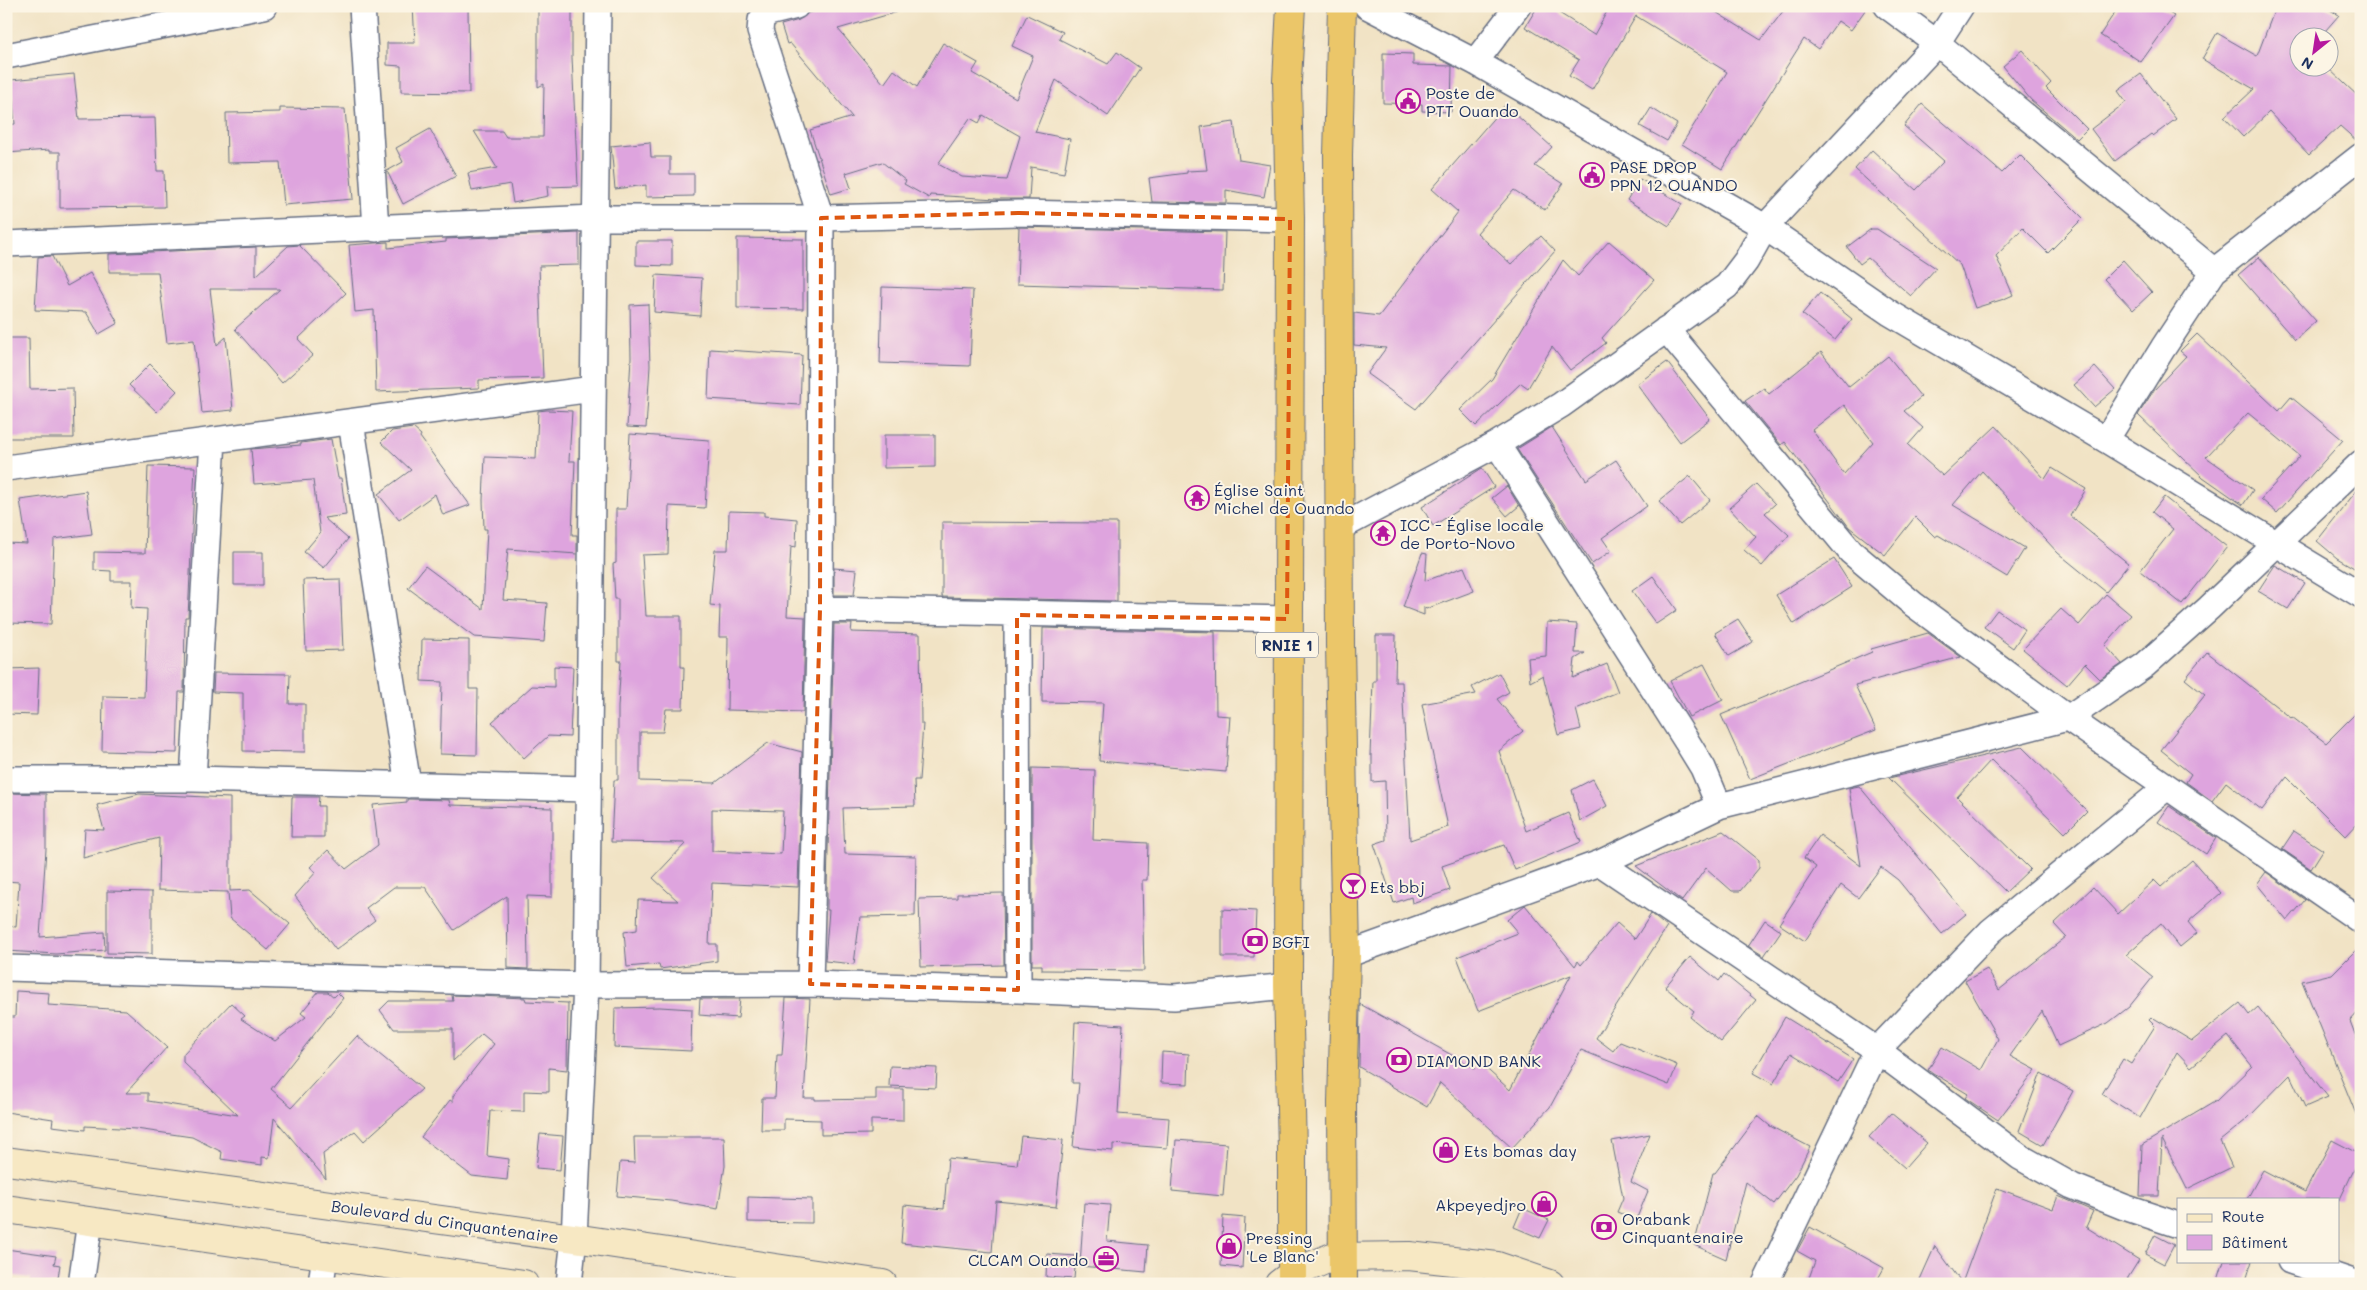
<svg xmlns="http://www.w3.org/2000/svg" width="2367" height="1290" font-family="Mali,sans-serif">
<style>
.building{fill:#dea4de;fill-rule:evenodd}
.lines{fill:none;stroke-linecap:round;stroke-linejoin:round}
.street-casing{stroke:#666e82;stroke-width:28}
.secondary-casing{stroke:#666e82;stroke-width:30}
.highway-casing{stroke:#666e82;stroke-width:30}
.street{stroke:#fff;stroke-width:25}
.secondary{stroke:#f7e8c3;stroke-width:28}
.highway{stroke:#ebc669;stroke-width:28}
.marked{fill:none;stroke:#de5710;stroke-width:4;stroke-dasharray:10 6;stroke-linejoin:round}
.labels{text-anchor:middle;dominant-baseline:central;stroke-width:4;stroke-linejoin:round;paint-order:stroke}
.shield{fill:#fcf5e5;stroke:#5e6a86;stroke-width:1}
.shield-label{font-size:15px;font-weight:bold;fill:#1b2f5e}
.poi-label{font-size:16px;fill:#1b2f5e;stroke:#fcf5e5;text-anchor:start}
.street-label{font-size:16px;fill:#1b2f5e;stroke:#fcf5e5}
</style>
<rect width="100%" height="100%" fill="#fcf5e5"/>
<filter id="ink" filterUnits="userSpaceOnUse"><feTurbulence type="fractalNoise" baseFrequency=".02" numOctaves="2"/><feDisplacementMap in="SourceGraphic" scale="10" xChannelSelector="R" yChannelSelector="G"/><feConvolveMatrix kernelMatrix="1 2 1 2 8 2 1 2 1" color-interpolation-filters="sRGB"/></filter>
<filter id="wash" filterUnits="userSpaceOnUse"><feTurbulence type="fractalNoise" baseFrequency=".0096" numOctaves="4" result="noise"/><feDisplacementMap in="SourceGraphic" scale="20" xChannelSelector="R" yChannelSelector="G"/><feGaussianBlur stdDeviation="1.12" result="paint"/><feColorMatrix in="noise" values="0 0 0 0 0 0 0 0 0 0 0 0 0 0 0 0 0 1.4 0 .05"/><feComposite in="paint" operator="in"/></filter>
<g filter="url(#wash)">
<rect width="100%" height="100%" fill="#f1e3c5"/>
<g id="blocks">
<path class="building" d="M413,6h55l1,87 -68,-1v-26l-14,-1v-22h28z
M538,6h34v51l6,129 -31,1 1,9 -35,7 -3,-19 -38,7 -4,-18 29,-5 -23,-37h28l4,6h37l1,-53 -6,3z
M831,6h65l1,6 -59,17 46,55 10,-14 23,17 26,-44 35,20 -6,10 44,25 17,-42 -21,-10 15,-31 36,17 -4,7 49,25 9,-12 23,16 -32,48 -52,-36 -21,52 35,7 -6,34 -33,-6 -2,32h-33l-66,-4 -1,3 -25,-14 2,-3 -24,-19 -36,11 5,15 -20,6 -21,-64 42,-13 -62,-74 -3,1 -6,-19 18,-5 9,-7zM983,115l37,21 -13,44 -45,-3 -24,-13 32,-46 9,5z
M1538,6h10l46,29 16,-29h96l55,34 26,-34h81l-17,24 -13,-9 -20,28 -14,-10 -82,130 -40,-25 45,-72 -91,-56 -44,74 -23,-14 10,-16 -54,-33z
M2119,6h39l16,10 -33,46 -41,-27z
M2276,6h47l16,9 -20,23h-19v23l-6,7h34l33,31v43h-3l-18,-16 -31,29 -40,-43 -26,25 -19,-20 30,-28 -52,-30 15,-26 40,23z
M2022,50l29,33 -5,5 41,41 -10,10 -46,-39 -28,-34z
M1383,53l30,1v11l39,1 -1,46 -29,-1v-7l-39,-1z
M74,74l5,45 76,-1 2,53h7l1,36 -105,1v-56h-11v-2l-43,3v-28l9,-1 -4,-44z
M2141,74l35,45 -23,17 -2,-2 -36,27 -24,-32 35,-27 -8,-11z
M1922,104l80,69 18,-18 63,63 -35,35 -25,-25 -27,28 17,39 -9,4 -29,9 -15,-43 -105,-96 17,-19 44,40 28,-29 -40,-35z
M1505,105l47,42 -17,19 28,18 -18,26 -31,-20 -37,43 34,31 30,-28 14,15 -139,158 -49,-35 19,-26 -32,-3v-32l25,3 79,-104 -26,-23z
M280,108l65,1 8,90 -69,6 -4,-43 -53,1 -1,-50 54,-1z
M1651,108l26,16 -10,17 -27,-15z
M1234,122l5,38 31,5 -6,32 -38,-7v13l-74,-1 -3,-24 38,-5v-2l20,-1 -6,-43z
M430,129l26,47 -53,28 -16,-33 16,-9 -7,-14z
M650,142l1,15h19v17h24v22l-48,1v-12l-31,4 -4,-43z
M1640,179l42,25 -13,22 -42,-26z
M1019,227l206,5 -2,58 -206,-6z
M1871,229h6l59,39 -25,28 -43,-38 -8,6 -13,-17z
M579,233v32l-40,1 4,112 -64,2v8l-103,4 -2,-82 -19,2 -6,-67 39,-3v6l58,-6v-3z
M737,238l66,1v70l-66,-1z
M636,241h36v25l-36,-1z
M1609,241l45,39 -52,58 4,5 -36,27 -18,-23 -24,41 -7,-5 -45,43 -16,-16 32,-31 71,-119 15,16z
M299,245l47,48 -48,46 15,16 -31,28 -47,-54 45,-40h-70l7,56 9,-8 7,73 -31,3 -8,-73 -27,3 -9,-71h-49v-18l147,-7v29l32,-30z
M52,256l15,30 23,-13 28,50 -19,11 -13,-22 -51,-2 3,-53z
M2259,257l57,64 -21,19 -57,-65z
M2123,260l29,32 -19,18 -29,-31z
M656,275l46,3 -2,38 -46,-4z
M882,287l91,3 -3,76 -90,-3z
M1820,293l32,26 -17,21 -33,-26z
M648,304l2,62 -4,62 -19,-1 4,-69 -1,-53z
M2197,334l82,77 12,-14 52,43 -66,73 -16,-14 39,-43 -52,-43 -42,44 47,33 -10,15 -40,-28 -65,-62 16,-25 32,-34 -6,-5z
M6,338h23l1,51 43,-1 1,50h-67z
M710,349l92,6 -2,50 -92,-6z
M1821,352l28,35 39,-31 33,41 -17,14 19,17 -15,17 35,31 53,-50 49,53 7,-11 34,21 -16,27 59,48 -23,28 -48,-39 -76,-82 -29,34 72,43 -18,29 -69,-42 -3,2 -20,-20 -30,38 -36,-28 -64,-85 -4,3 -36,-44 19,-13 5,6zM1844,405l29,37 -29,32 -32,-44z
M1667,362l43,57 -30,23 -43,-58z
M150,364l27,27 -20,21 -28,-27z
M2095,367l20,22 -21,18 -20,-22z
M547,410l25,1 -3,50h6l-3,74h5v19l-69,-5 -5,51 44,3 -3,39 -70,-5 -66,-49 17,-22 58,43 4,-80h-3l-1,-29 2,-43 51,2 2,-48z
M1552,427l34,53 30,-20 31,46 -45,32 9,13 -19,13 -75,-115z
M413,428l8,7 -1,2 50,68 -27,10 -8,-21 -36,26 -21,-26 33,-24 -30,-28 11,-11z
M630,434l79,6 -4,68 -36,-2 -1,48 -26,1 4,61h35v51h3l-1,42h-17l-3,23h-23v49l75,2 53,-40 34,9 -4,135 -86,-4 -3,61h8v17l-57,8 -1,-5 -32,3 -3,-35 13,-2 1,-30 40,1 -25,-23 33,-35 -75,-1 3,-62h4v-73l3,-46h-3v-62h-3l-2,-35 3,-1v-54h10zM712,809l71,2 -2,43 -69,-3z
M884,435h51v32l-51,1z
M331,439l7,39h3l5,37 -22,3 24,21 -24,29 -20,-16 16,-19 -7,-53 -59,4 -3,-35 50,-4v-2z
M148,466l47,1 -7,150h-3l-1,75h-5l-2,61 -75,-2 1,-55 41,1 3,-88 -16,-1 1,-27h-21v-10l-17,-1v-18l51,1z
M1482,468l12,19 -61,39 -11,-19z
M1690,476l20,24 -30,25 -21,-24z
M1756,484l19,20 -10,9 24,22 -27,31 -18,-16 12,-13 -27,-29z
M2361,485v87l-24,-14 -20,-17z
M1507,486l12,20 -12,10 -15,-18z
M86,491l6,43 -38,5 -3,85 -45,-1v-80l21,1 -7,-44z
M2164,497l63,50 -45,57 -42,-33 33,-42 -21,-17z
M729,511l35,1v4l33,3 -1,28 -5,-1 -4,70 18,1 -2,95 -76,-2 1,-73h-9l1,-31 -10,-1 5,-55h13z
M942,522l175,1v78l-175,-4z
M234,552h29v33h-29z
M1422,553l5,1 -2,27 39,-14 10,24 -48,18 -2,-2v8l-21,-8z
M1834,559l18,28 -58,37 -18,-29z
M2275,565l30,18 -17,26 -30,-18z
M834,568l23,2 -3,25h-20z
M1653,576l24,34 -21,14 -24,-33z
M340,579l3,71 -37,1 -3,-71z
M2106,594l25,21 -26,30 17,19 -22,15 -15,-15 -18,21 -44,-36 38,-40 18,16z
M1997,610l28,20 -12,18 -29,-21z
M1738,619l15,23 -24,14 -14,-23z
M1547,622l30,2 -2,29h10l-10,6 -2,19 34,-14 11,28 -42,17 5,20 -23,6 -15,-60 -13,7 -2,-24 18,-2z
M834,624h18l-1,8 69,2 1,90h2l-4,56h-5l1,26 -72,2 2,46 71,2 -1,60 -55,1 -6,47 -29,-3 4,-51h-2v-22z
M1043,628l172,4 1,83 14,1 -4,56 -127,-11 4,-58 -61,-1z
M1928,633l33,24 -106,28 21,45 -126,49 -29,-64 151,-63 -1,-3z
M1376,635h20l-1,47h7l8,158 38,-13 -26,-123 54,-10 -4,-7 27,-14 10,19 -12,7 26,32 -24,20 27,80 42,-18 13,29 -66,28 -11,-25 -62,21 8,24 -38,13 -1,-6 -17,6 -20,-59 12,-4 -1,-59 -13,1v-27h-2l3,-74h3z
M422,639l47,1v49h9l-1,66 -37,-1 2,-72 -21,-1z
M2207,652l84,66 1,-1 34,26 35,-35v112l-15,16 -59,-59 -25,33 -36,-28 -14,19 -26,-19 5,-8 -30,-24 44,-55 -20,-16z
M1704,664l19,36 -34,17 -19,-36z
M554,666l19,1 -3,70 -22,-1 -24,22 -32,-36 40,-36 22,1z
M39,668l-2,47 -31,-1v-45z
M214,673l76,1 -1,30h16v48l-62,-1v-58l-30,-1z
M2022,747l65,64 -22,22 -74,-73 -34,37 73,72 -24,23 -117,-114z
M1032,768l63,2 -2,70 55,3 -1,37h-5l2,91 -102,-1v-5h-10z
M1593,779l14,27 -27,15 -8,-31z
M1859,786l107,128 -24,20 -44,-54 -17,-13 -23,31 -17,-13 -36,56 -26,-17 37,-57 -12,-9 16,-23 41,31 -12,-78z
M6,793l40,1v55l-6,88 64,-5 1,18 -49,4 -50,-3v-25l10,1 3,-45 -13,-1z
M139,794l91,4v93l20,-1 40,34 -22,26 -38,-32 -2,-26 -70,-2 1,-52 -76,20 2,-29 19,1 -7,-25z
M292,797h27l-1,9h6v31h-33z
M407,799l42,1 1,5 102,3v89l-25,-1 1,73 -20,-1 -1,-72 -53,34 -29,-43h-31l-28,21 9,12 -39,30 -41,-54 21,-24 -6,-5 18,-17 18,19 32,-24 -5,-40 34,-3z
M2169,806l47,32 -10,16 -48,-32z
M1723,831l36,29v8l-19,23h-8l-26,-23 -24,33 -46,-35z
M2294,831l29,19 -12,19 -29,-20z
M2192,860l29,33 -33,29 9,11 -17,14 -19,-24 -35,32 27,22 -24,30 -21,16 -50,23 -16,-35 -32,45 26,14 -38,50 -33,-22 3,-4 -40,-24 14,-23 39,23 17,-31 -33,-58 22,-12 12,21 67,-53 -12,-13 39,-37 25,27 36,-34 7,7z
M2266,872l39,28 -18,21 -30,-37z
M107,891l45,1v62l-45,-1z
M1003,893l1,72 -83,2 -2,-68 38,-1v-4z
M1525,905l50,61 3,-5 3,4 36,-42 18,16 16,-25 16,13 -71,111 17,13 7,-9 57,23 -8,20 -88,-35 -31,57 -38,41 -72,-65 -13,24 -68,-40 1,-63 115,64 5,-5 30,27 61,-115 -93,36 -21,-54 61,-24 -11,-13z
M1222,909l34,2 -2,46h-32z
M1765,920l16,11 -17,25 -16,-10z
M2361,945v64l-11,12 11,29 -1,74 -58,-143 30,-7z
M1690,957l29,24 5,-7 32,26 -35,42 -31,-25 4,-6 -29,-24z
M16,991l33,2 -1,12 78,5 41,37 -41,46h22v8l90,14 -55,-53v-8l48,-51 14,13 -4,3 34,22 31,-24 -5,-4 17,-21h10l6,5 4,-4 5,5 -72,91 21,18 65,-71 65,53 -58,52 -9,-10 -32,23 3,25 -52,-61 -5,40 -7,-1v8l-41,-6 1,-7 -30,-15 -56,-8 -51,-3v4l-33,-4 1,-7 -47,-7v-95h9z
M452,995l73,3 1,3 42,2 -1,67 -18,-2v24l-25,-1v21l-34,-1 -3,45 22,3 -2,21 -35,-4 -51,-39 29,-37 3,2v-6l41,-52 -12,-10 -29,27v-32h-59l-14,-19 9,-9h64z
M786,998l24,1 -6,99h11v2l61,-1v-10h27v32l-32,-1v14l-50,1v-15l-37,-1v11h-23l1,-32h13l2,-43h5z
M700,999h40l-2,19 -39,-3z
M2240,1003l9,12 9,-8 70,90 -23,10 -15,-32 -44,45 -26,21 12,26 -45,22 -25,-50 -3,57h-19l2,-51 74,-44 36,-35 -24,-30 -37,31 -14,-15 -37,66 -38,-24 21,-35 8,5 24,-38 -6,-6 3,-3 40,24z
M660,1007l32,2 -1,42 -77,-4 1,-39z
M1785,1017l68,42 -15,23 -47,-29 -18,31 -20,-11z
M1075,1022l48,3 -5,89 51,4 -2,30 -54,-4v7l-40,-4 6,-64h-7z
M1162,1052l27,2 -1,30 -27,-1z
M890,1066l47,2 -1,20 -47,-2z
M2041,1073l32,18 -30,54 -24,-14z
M1891,1113l36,30 -22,25 -36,-31z
M1758,1116l12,10 40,21 -14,28 -22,29 -28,-22 -20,77 -32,-14 19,-72h2z
M540,1134l23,2 -3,34 -24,-2z
M1650,1134l-19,48 17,9 -12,29 -19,-8 6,-14 -11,-57z
M1021,1136l42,4 -7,67 -60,-6 -4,51 -91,-9 3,-38 40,4 4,-51 69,7z
M634,1137h90l1,29 -7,43 -47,-8 -54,-5 3,-34 15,1z
M1176,1140l51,4 -4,52 -51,-5z
M2332,1140l29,15 -21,44h-93l16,-29 42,22z
M1997,1188l56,21 5,-13 35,15 -7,16 53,33 -15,24h-206l17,-38 27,37z
M748,1197l64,2v24l-64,-1z
M1084,1203l26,2 -3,36 41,4 -2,27 -66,-6z
M1522,1208l27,12 -9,18 -26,-11z
M1223,1216l22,2 -3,50 -21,-2z
M1810,1227l74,41 -9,16h-68l8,-23 -18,-10z
M2155,1235l19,10 -10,19 -19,-10z
M6,1249l50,7 -2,8 6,1 -3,19h-27l1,-6 -25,-3z
M1047,1254l29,2 -2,23 -28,-2z
M2224,1261h28l-7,23h-13l-14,-4z"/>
</g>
</g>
<g filter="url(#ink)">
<use href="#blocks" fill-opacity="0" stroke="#666e82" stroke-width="1"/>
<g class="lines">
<defs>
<path id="street" d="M362,6l14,223
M796,6l-28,7 -7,7 -1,11 61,187 -1,391 -10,375
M1367,6l108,56 290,165 125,86 216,127 255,155
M1887,6l50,37 277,228
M6,56l258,-50
M1475,62l43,-56
M6,244l589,-26h226l198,-5 271,6
M1666,329l185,223 62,52 155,114 293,203
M351,422l57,363
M2106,440l57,-92 51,-77 147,-115
M1497,444l190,298 16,26 16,38
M6,468l587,-79
M1341,527l156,-83 64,-39 166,-119 19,-25 19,-34 172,-184 24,-37
M820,609l467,10
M1017,615l1,375
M6,779h187l394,10
M193,779l20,-339
M1600,863l277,187 143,107 52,29 52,21 54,18
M1346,955l254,-92 119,-57 349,-88 77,-53 64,-57 152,-145
M6,968l580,17 224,-1 208,6 156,7 114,-11
M2290,1261l69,23
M81,1284l9,-63
M321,1284l4,-30
M569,1284l5,-46 12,-253 12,-979
M1765,1284l112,-234 114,-119 176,-144"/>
<path id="secondary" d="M6,1161l568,77 309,46
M6,1209l518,75
M1279,1284l13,-10 40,-17 77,-1 88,10 53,18"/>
<path id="highway" d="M1291,6l-4,75 3,138 -2,767 4,164v134
M1342,6l-4,149 2,490 6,310 -4,148 1,181"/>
</defs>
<use href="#street" class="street-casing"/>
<use href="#secondary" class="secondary-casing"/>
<use href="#highway" class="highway-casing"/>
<use href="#street" class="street"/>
<use href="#secondary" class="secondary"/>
<use href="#highway" class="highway"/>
</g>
</g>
<path class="marked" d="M1019,213l271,6 -3,400 -270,-4 1,375 -208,-6 10,-375 1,-391z"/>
<defs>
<symbol id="civic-ring" viewBox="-11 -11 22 22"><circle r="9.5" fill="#fcf5e5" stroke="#b5179e" stroke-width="1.5"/><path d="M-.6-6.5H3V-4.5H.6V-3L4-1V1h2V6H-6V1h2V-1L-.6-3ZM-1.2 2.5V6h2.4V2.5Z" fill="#b5179e"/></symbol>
<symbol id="temple-ring" viewBox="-11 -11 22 22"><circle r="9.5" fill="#fcf5e5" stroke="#b5179e" stroke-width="1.5"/><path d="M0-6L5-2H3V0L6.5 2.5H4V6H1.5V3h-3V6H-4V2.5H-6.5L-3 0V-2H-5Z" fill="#b5179e"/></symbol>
<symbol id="bar-ring" viewBox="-11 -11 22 22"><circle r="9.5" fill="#fcf5e5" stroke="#b5179e" stroke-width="1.5"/><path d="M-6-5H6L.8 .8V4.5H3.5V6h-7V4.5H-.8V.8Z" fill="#b5179e"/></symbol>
<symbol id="bank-ring" viewBox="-11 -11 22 22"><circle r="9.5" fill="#fcf5e5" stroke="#b5179e" stroke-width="1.5"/><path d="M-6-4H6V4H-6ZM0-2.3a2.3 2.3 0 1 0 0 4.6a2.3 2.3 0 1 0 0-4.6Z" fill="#b5179e"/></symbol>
<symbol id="shop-ring" viewBox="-11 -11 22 22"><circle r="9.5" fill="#fcf5e5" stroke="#b5179e" stroke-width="1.5"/><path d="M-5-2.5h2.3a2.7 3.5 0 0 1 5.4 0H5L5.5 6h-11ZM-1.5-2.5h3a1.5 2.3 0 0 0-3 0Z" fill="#b5179e"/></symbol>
<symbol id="office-ring" viewBox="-11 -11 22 22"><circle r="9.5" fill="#fcf5e5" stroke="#b5179e" stroke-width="1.5"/><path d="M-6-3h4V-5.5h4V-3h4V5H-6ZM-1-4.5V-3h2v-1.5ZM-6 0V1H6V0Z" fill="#b5179e"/></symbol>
</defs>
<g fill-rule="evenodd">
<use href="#civic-ring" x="1394" y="87" width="28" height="28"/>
<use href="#civic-ring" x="1578" y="161" width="28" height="28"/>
<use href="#temple-ring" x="1183" y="484" width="28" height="28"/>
<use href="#temple-ring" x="1369" y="519" width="28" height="28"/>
<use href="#bar-ring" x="1339" y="872" width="28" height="28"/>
<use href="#bank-ring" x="1241" y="927" width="28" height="28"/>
<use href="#bank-ring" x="1385" y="1046" width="28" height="28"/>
<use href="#shop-ring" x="1432" y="1136" width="28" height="28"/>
<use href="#shop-ring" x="1530" y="1190" width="28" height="28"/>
<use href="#bank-ring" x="1590" y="1213" width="28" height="28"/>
<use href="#shop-ring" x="1215" y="1232" width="28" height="28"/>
<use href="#office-ring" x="1092" y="1245" width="28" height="28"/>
</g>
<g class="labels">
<rect class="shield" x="1256" y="632.5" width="62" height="25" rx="4"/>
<g class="shield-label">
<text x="1287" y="645">RNIE 1</text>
</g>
<g class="poi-label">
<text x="1426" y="92">Poste de<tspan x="1426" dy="18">PTT Ouando</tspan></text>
<text x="1610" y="166">PASE DROP<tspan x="1610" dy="18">PPN 12 OUANDO</tspan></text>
<text x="1214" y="489">Église Saint<tspan x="1214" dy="18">Michel de Ouando</tspan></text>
<text x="1400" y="524">ICC - Église locale<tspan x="1400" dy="18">de Porto-Novo</tspan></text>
<text x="1370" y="886">Ets bbj</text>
<text x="1272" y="941">BGFI</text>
<text x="1416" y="1060">DIAMOND BANK</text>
<text x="1464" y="1150">Ets bomas day</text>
<text x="1526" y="1204" text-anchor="end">Akpeyedjro</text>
<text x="1622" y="1218">Orabank<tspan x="1622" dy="18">Cinquantenaire</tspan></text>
<text x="1246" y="1237">Pressing<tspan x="1246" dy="18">'Le Blanc'</tspan></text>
<text x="1088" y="1259" text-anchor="end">CLCAM Ouando</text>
</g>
<g class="street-label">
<text transform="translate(445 1221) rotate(8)">Boulevard du Cinquantenaire</text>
</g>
</g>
<rect width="2367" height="1290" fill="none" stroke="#fcf5e5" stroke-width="25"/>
<rect x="2177" y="1198" width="162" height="65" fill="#fcf5e5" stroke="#a2a6af"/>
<rect x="2187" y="1214" width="25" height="8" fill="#f7e8c3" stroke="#a2a6af"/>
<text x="2222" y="1222" font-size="15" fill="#1b2f5e">Route</text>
<rect x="2187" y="1235" width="25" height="15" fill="#dea4de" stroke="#a2a6af"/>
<text x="2222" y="1248" font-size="15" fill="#1b2f5e">Bâtiment</text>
<g transform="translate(2314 52) rotate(210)"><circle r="24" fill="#fcf5e5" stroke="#a2a6af"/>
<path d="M0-4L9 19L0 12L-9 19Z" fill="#b5179e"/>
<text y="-8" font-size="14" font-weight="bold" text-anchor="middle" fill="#1b2f5e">N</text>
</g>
</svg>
